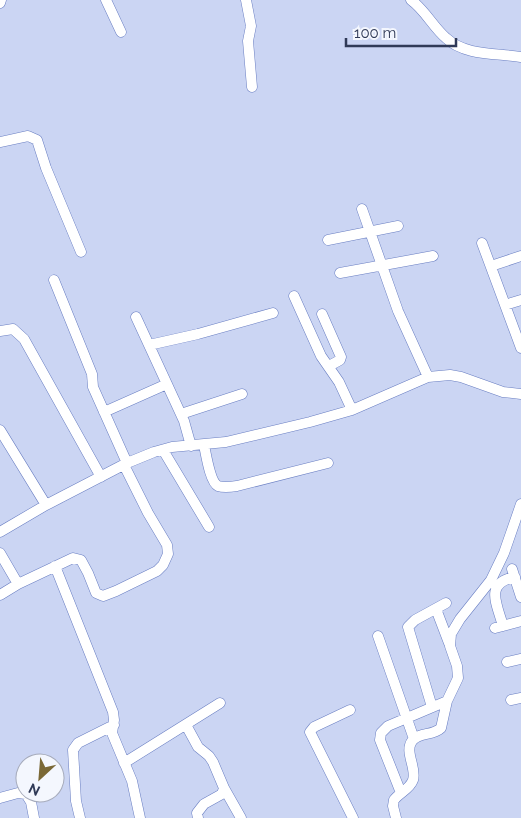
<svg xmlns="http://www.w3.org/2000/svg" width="521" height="818" viewBox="0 0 521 818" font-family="Raleway,sans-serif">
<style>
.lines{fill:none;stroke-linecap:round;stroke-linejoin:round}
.minor-casing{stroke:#697ec2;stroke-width:11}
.minor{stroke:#fff;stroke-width:10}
</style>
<rect width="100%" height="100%" fill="#cbd5f3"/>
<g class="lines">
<g class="minor-casing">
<path id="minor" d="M106,0L121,32
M246,0L251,26L248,41L252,87
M411,0C425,10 433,27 446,38C465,56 497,53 521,57
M0,3L1,0
M0,142L28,136L37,140L46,168L81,252
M362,209L398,311L428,377
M328,240L398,226
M482,243L521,348
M491,266L521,256
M340,273L433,256
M54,280L92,374L93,387L127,463
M294,296L321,356L339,382L352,410
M505,305L521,300
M322,314L341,357L340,360L329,366
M136,317L184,421L191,446
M0,331L13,329L24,339L101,477
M149,345L198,334L273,313
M104,412L167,384
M181,414L242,394
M0,430L46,505
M204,445C206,454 210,482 218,486C224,488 231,487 237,486L328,463
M163,450L209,527
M0,532L46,505L127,463L154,452L172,447L226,442L310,422L352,410L428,377L450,375L461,377L503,392L521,394
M0,553L18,584
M55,566L113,712L114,720L112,733L132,781L140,818
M512,569L521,597
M0,595L18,584L73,558L81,560L88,573L96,593L103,596L116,591L157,571L163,565L168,554L167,545L148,513L124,465
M436,609L449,643
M503,626C497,604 484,583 515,577
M495,628L521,621
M378,636L414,739
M507,662L521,659
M511,700L521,698
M432,707L408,627L415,620L446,603
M350,710L314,727L310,732L353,818
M186,725L198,747L209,756L213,762L224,788L222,794L204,804L197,813L198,818
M124,763L220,703
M224,788L241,818
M401,793L380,740L381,733L388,726L447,701
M0,798L18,793L26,794L31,802L34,818
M80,818L76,801L73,750L78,743L114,725
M396,818L393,806L394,800C399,793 410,789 413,780C417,768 404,752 412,741C419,732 433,736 441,728L447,701L458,678L457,666L450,646L451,634L460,619L491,580L504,553L521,504"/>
</g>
<use href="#minor" class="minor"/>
</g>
<g transform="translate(40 778) rotate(206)"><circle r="24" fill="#f4f7fe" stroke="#a6abbb"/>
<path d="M0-4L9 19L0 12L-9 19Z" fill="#7a6836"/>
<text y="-8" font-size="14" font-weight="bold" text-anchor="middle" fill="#303a57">N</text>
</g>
<path d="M346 38v8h110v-8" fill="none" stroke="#303a57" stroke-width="2.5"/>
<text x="354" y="38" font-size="15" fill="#303a57" stroke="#f4f7fe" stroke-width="4" paint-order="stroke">100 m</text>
</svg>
